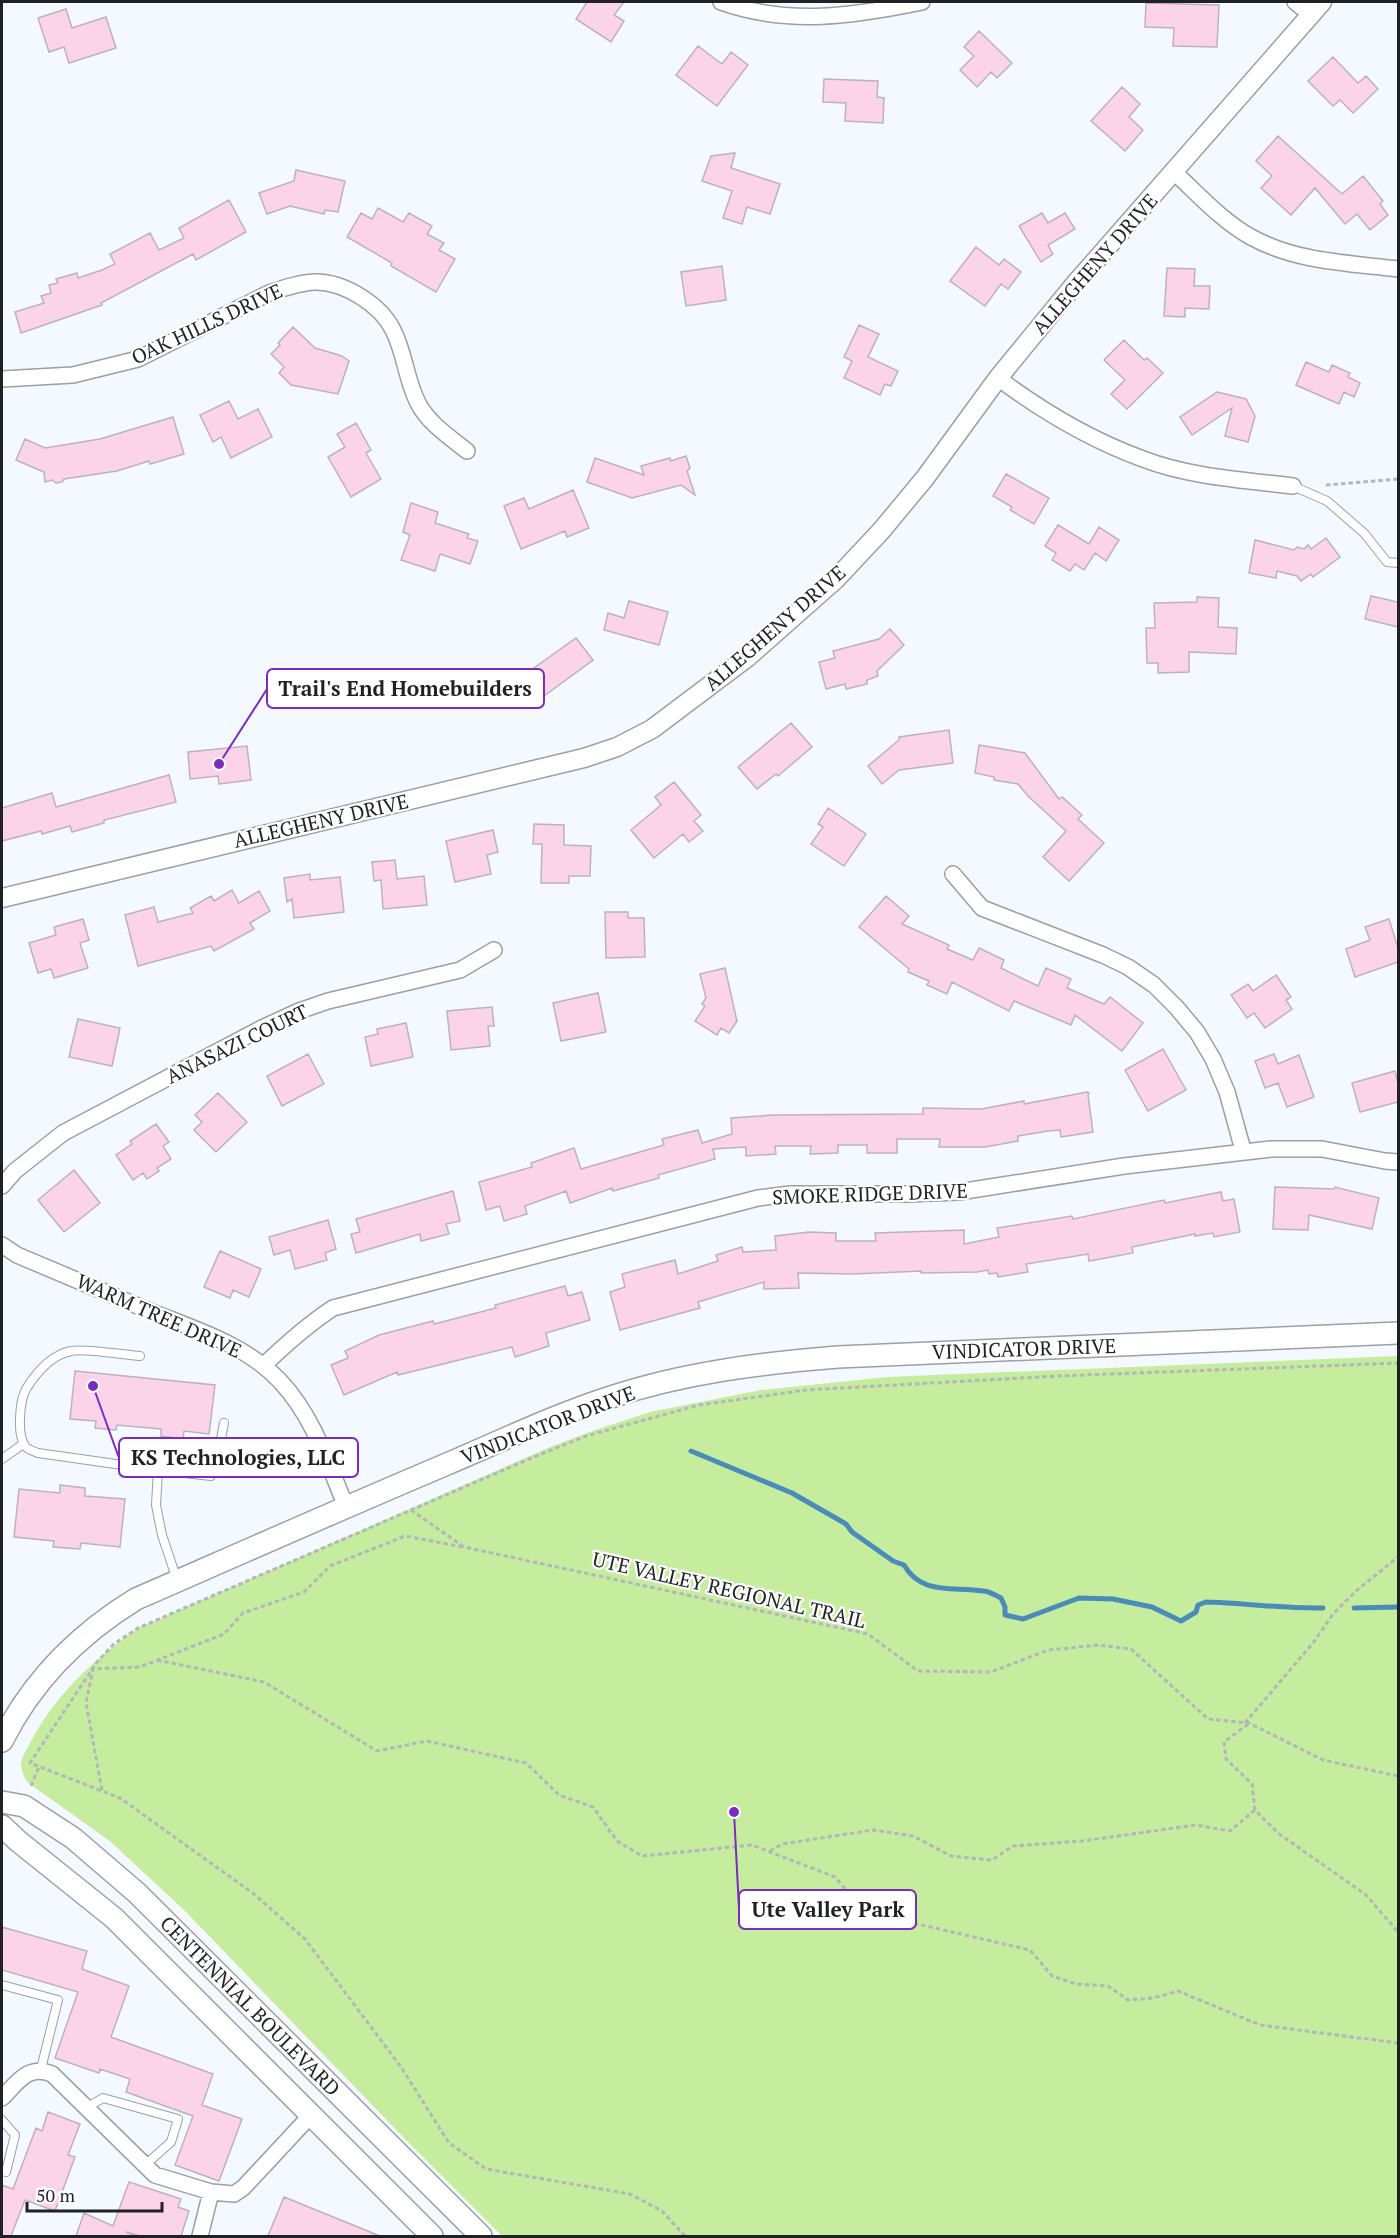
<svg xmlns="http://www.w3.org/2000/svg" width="1400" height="2238" viewBox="0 0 1400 2238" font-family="'PT Serif',serif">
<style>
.green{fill:#c6ed9e}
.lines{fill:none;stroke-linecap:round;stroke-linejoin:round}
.stream{stroke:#498cba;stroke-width:5}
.building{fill:#fbd4ea;stroke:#bcb3b8;stroke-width:1.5}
.service-casing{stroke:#99a0a6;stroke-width:10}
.minor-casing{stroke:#99a0a6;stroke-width:18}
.tertiary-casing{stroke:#99a0a6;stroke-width:21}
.secondary-casing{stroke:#99a0a6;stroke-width:24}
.path{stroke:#b2b7bc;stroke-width:3;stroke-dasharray:4.5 3;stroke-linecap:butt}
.service{stroke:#fff;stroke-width:8}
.minor{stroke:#fff;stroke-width:15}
.tertiary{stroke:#fff;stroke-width:18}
.secondary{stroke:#fff;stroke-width:21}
.labels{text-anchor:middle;stroke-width:4.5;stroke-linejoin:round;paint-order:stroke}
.street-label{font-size:20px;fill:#1f2124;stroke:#fff}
.leader{fill:none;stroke:#7b2cbf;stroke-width:2}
.callout-dot{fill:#7b2cbf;stroke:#fff;stroke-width:2}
.callout{fill:#fff;stroke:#7b2cbf;stroke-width:2}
.callout-label{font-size:21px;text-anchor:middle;font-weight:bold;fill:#1f2124}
</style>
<rect width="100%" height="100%" fill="#f3f9ff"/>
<path class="green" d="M1398,1356V2236H502L403,2137L185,1911L111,1842L27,1782C24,1776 21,1771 21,1764C21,1757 27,1750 30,1743C55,1695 93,1660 137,1629L550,1447L598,1429L650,1412L761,1390L887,1377Z"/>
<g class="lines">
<path class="stream" d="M691,1451L792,1493L846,1524L852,1532L893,1561L904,1565C922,1596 954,1586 983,1591C989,1591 995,1595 1001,1598L1005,1607V1615L1023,1619L1079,1598L1113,1599L1152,1607L1181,1621L1196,1612L1198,1605L1206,1602C1245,1603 1284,1609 1323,1608
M1354,1608L1398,1607"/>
</g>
<path class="building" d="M587,2H624L614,15L624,21L611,42L576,19Z
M1146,3L1219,5L1217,47L1173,46L1174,28L1145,27Z
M66,9L72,28L106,17L116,48L69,63L64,47L49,52L38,18Z
M979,31L1012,63L997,78L991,72L977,87L960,70L974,56L964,47Z
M698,46L722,64L731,52L748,65L717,106L676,75Z
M1333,57L1358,83L1366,76L1378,89L1353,113L1340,100L1333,106L1308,81Z
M824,79L878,81L877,97L884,98L883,123L845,121L846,103L823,102Z
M1122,87L1140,104L1129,117L1143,130L1125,151L1091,121Z
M1278,136L1342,194L1363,176L1383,201L1380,204L1388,215L1370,230L1357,214L1345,224L1315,188L1291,215L1261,188L1272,176L1256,161Z
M735,153L731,168L780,184L770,214L747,207L742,224L723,218L732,191L702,181L711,156Z
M296,170L345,181L338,212L325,210L324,214L290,206L267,214L259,193L294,181Z
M229,200L246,232L196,260L193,254L101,303L102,305L21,333L15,312L44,303L41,296L51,293L49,285L58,283L56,279L77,273L78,278L102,270L115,264L110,254L150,233L159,250L184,238L179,228Z
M378,208L403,222L409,213L432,226L427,234L444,243L439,250L455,259L436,292L391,266L392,263L347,237L361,213L372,219Z
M1042,213L1048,223L1065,213L1075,229L1048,245L1053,254L1041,262L1019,226Z
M976,247L999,265L1004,259L1021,272L1008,289L1001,284L985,306L950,281Z
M722,266L726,300L686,306L681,272Z
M1167,268L1195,269L1194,286H1210L1209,309L1185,308V317L1164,316Z
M859,325L879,334L868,357L898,371L891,386L885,384L880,395L844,378L852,361L844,357Z
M293,327L315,348L342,356L349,361L338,394L291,385L279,373L284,367L271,354L280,345L278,343Z
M1124,340L1144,360L1147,358L1163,373L1127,409L1111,394L1125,380L1104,360Z
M1306,362L1329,372L1332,365L1350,373L1348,377L1360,383L1354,397L1344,392L1339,404L1296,385Z
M1217,392L1246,399L1255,416L1248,442L1225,436L1232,408L1192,435L1180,417Z
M229,401L238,419L258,409L272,437L231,458L221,437L213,442L200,415Z
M173,417L184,454L150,464L149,461L117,471L64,479L62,482L56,483L52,480L45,482L44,472L16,460L25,439L45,448L100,439Z
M356,423L371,450L366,453L381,479L351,497L328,457L345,447L337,434Z
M686,456L690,468L687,471L695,495L681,485L632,498L587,482L595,458L644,475L641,466L670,458L671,461Z
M1006,474L1049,498L1034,524L1010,510L1012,507L993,496Z
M573,490L589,528L567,537L565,531L521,549L504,506L524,498L529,509Z
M411,503L438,512L435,523L469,534L467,538L478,541L470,564L440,554L435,571L401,560L410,535L403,532Z
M1058,525L1089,544L1099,527L1119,540L1106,561L1095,553L1084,570L1075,564L1070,571L1052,560L1056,553L1045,546Z
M1326,538L1340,557L1313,577L1311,574L1301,581L1297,576L1277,571L1276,578L1249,573L1255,540L1294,550L1297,547L1304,549L1308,545L1311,549Z
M1371,596L1398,602V627L1365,619Z
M1197,597L1219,598L1218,627L1237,628L1236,654L1189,652V672L1158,673V663H1147L1146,628H1155L1154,603L1197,602Z
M629,601L668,612L659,645L604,630L608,613L624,618Z
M890,629L904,645L877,671L878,676L867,680V684L846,689L845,684L826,689L819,662L835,658L833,651L879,639Z
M576,638L593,660L544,696L527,673Z
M791,723L812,747L778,776L776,774L757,789L738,767Z
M949,730L953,763L899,770L882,784L868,766L899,740V737Z
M979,745L1025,753L1059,799L1062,797L1082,815L1078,819L1104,843L1069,881L1043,857L1066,831L1028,796L1018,784L994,780V777L975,773Z
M247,746L251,780L219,784L218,776L190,779L188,752Z
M169,775L176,802L104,820V823L72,832L70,826L42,834L41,831L2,841V808L52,793L56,807Z
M674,782L701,815L694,821L703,831L689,842L683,834L654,858L631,830L661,805L655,797Z
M828,808L866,834L844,866L811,844L823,827L818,824Z
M534,824L564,825V845L591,846L590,876H569V883H541L542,844H533Z
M493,830L498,852L487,855L491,874L455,882L446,841Z
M395,860L397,879L424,876L427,905L383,909L381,880L374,881L372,862Z
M310,874V880L340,877L344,912L294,918L292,899L287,902L284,878Z
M232,890L239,903L259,891L270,911L250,923L254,929L214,951L211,946L138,966L125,915L154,907L158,922L193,913L190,908L211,896L214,901Z
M886,896L909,916L902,924L949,945L947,949L973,960L979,948L1004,960L1001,968L1038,986L1046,968L1071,979L1067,988L1104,1004L1110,997L1143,1023L1122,1051L1075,1015L1071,1025L1014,1001L1009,1011L952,982L947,994L927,985L929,981L908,972L909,969L859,927Z
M605,912H628V918H644L645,957L606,958Z
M83,919L89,940L80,943L88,968L54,978L51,969L38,973L29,943L56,935L54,927Z
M1389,919L1398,948V962L1355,977L1346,949L1370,940L1365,927Z
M725,968L737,1021L729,1033L721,1028L717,1035L695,1021L705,1006L702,1004L706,998L700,974Z
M1276,975L1291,997L1286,1000L1292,1009L1265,1028L1254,1013L1247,1018L1231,995L1248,984L1253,991Z
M598,993L606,1032L561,1041L553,1003Z
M492,1007L494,1026H488L490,1046L451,1050L447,1011Z
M78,1019L120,1028L112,1066L69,1057Z
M406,1023L413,1057L371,1066L365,1037L378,1034L377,1029Z
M1163,1049L1186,1090L1148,1111L1125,1070Z
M308,1054L324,1084L282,1106L267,1076Z
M1274,1054L1278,1064L1299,1055L1314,1097L1287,1107L1278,1083L1265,1088L1255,1061Z
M1395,1071L1398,1083V1102L1360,1112L1352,1083Z
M1087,1092L1089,1093L1088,1095L1093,1132L1061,1137L1060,1130L1048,1131L1018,1136V1141L985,1147H939L940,1139H897V1153H867V1145H838V1153L810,1154L811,1146H775L776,1154L746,1156V1147L713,1149L715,1159L658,1175L659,1178L613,1191L612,1188L570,1203L566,1191L525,1206L527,1214L504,1221L500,1206L486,1210L479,1182L532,1167L531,1163L574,1148L581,1169L664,1145L662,1139L698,1130L702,1143L732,1134L731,1118L774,1115L923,1114V1108L981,1109L1024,1101V1104Z
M218,1093L247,1122L216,1152L194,1130L202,1122L195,1115Z
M156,1124L169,1142L163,1146L171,1159L157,1168L159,1171L147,1179L143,1173L133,1180L116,1155L132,1144L130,1141Z
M74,1170L100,1203L64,1232L38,1200Z
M1275,1187L1334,1189L1335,1187L1379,1198L1372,1229L1309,1215L1308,1230L1273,1229Z
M453,1191L460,1221L446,1224L449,1234L421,1241L420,1234L356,1253L351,1234L360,1232L356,1219Z
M1221,1192L1223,1201L1234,1199L1240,1232L1214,1237L1213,1233L1195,1236V1234L1132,1247L1133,1253L1089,1261L1088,1254L1026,1264L1028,1272L998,1277L997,1273L989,1274L988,1270L977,1272L921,1273V1271L853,1274L798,1273L799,1288L764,1289V1282L698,1302L700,1308L620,1330L610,1292L625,1287L622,1274L675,1260L678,1274L718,1261L716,1255L742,1247L743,1252L776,1250L775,1236L809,1232L836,1233V1241H876L875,1233L964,1230V1244L999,1237L997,1228L1072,1216L1073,1219L1164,1200L1165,1203Z
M328,1220L336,1249L325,1253L327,1260L295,1269L290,1250L274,1255L269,1237Z
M220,1251L261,1269L249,1297L233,1290L230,1298L204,1287Z
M565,1286L568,1296L582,1292L590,1320L546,1333L549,1346L515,1357L512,1347L398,1375L397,1372L344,1395L331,1365L348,1358L345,1351L379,1335L433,1321L434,1324L496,1308L495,1305Z
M75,1371L215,1385L209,1434L184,1431L183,1439L161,1436V1429L117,1425L116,1430L95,1428L96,1421L70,1419Z
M60,1485L85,1488V1496L125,1499L120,1547L81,1543L80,1549L53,1547L54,1541L14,1537L19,1489L60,1493Z
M2,1927L87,1951L82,1969L129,1986L111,2037L213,2074L202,2105L242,2119L219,2181L175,2165L193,2116L126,2092L130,2079L100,2069L99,2073L55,2058L78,1992L2,1970Z
M48,2112L80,2124L68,2155L75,2157L55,2211L25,2200L11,2236H2V2185L13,2189L36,2128L42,2131Z
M129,2182L181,2199L178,2207L189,2211L181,2236H140L126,2232L137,2236H76L84,2213L113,2226Z
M284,2197L380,2236H268Z"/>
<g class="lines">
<g class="service-casing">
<path id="service" d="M1293,486L1327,501L1364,533L1387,562L1398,563
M140,1356C124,1355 83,1348 71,1351C51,1355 36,1373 26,1389C20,1400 16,1436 26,1447C29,1450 33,1451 38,1453L158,1470L156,1505L162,1535L177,1580
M2,1459L23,1444
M158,1470L211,1476L215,1470L224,1423
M2,1985L58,2000L41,2069
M86,2108L103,2098L178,2119L171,2142L145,2165
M2,2120L15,2135L6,2172L2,2171"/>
</g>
<g class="minor-casing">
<path id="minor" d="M721,2C789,26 854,16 922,2
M1295,2L1310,14
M1174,172C1198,194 1222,221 1251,237C1296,262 1349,263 1398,269
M998,378C1042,411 1091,440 1143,459C1190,477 1243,480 1293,486
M2,379L73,375L138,359L269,293C284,288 298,283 314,282C343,281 380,304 393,330C405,353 406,380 418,403C428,423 451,438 467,451
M953,874L982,908L1103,955L1128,967L1154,985L1177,1008L1197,1032L1213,1059L1227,1092L1243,1150
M2,1186L15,1171L63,1133L262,1028L299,1011L328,1001L460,970L494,950
M2,1245L17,1255C62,1274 107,1293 152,1312C197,1330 246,1345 280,1381C313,1416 328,1463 346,1507
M264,1365C286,1344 307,1325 333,1308L758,1198L790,1194H908L959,1192L1124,1166L1271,1149H1322L1385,1161L1398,1162
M2,2098C18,2082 28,2064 52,2074L155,2175L211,2192L234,2194L243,2188L311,2115
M200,2236L211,2192"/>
</g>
<g class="tertiary-casing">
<path id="tertiary" d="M2,898L584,758L617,747L652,729L749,656L835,580L881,531L925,478L998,378L1075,284L1322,2"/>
</g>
<g class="secondary-casing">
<path id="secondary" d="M2,1741C32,1681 79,1634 136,1599C239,1554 343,1508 447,1464C501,1441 555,1415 611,1397C683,1373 762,1363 838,1357L1398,1333
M2,1802L24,1806L73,1838L137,1893L481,2236
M2,1826L18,1841L114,1918L432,2236"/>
</g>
<path class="path" d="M1326,485L1398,479
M411,1510L464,1547L868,1634L918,1671L991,1672L1048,1650L1098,1645L1131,1649L1208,1719L1249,1723L1323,1760L1398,1776
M157,1660L264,1682L377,1751L427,1741L526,1763L559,1795L593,1807L617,1841L642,1856L752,1845L835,1877L852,1897L900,1920L1030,1950L1052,1976L1076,1984L1108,1986L1128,2000L1153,1998L1178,1991L1260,2025L1398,2043
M1245,1723L1313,1643L1333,1614L1356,1591L1398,1557
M1248,1724L1224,1742L1226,1759L1252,1784L1255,1810L1278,1833L1366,1895L1398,1932
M31,1786L39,1767
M102,1790L86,1703L93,1669L140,1667L224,1634L243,1613L304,1592L330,1566L405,1536L463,1547
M770,1851L782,1844L873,1830L913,1836L951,1856L992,1860L1013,1846L1083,1841L1195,1825L1230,1831L1255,1810
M685,2236L662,2211L630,2194L486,2169L449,2143L401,2067L305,1939L254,1894L120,1798L30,1763L97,1662L114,1644L138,1628L529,1459L586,1436L699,1405L806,1390L1057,1376L1398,1363"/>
<use href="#service" class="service"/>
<use href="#minor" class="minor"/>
<use href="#tertiary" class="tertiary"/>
<use href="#secondary" class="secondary"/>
</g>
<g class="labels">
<g class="street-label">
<text transform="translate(1095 264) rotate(-49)" y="7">ALLEGHENY DRIVE</text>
<text transform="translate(207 324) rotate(-25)" y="7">OAK HILLS DRIVE</text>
<text transform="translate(775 628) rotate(-41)" y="7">ALLEGHENY DRIVE</text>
<text transform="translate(321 821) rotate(-13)" y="7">ALLEGHENY DRIVE</text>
<text transform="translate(237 1044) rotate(-26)" y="7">ANASAZI COURT</text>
<text transform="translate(870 1194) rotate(-2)" y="7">SMOKE RIDGE DRIVE</text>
<text transform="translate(159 1316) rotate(24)" y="7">WARM TREE DRIVE</text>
<text transform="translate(1024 1349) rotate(-2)" y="7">VINDICATOR DRIVE</text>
<text transform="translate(548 1425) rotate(-21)" y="7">VINDICATOR DRIVE</text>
<text transform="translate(729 1590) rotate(13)" y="7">UTE VALLEY REGIONAL TRAIL</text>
<text transform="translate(250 2006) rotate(45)" y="7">CENTENNIAL BOULEVARD</text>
</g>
</g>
<path class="leader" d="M219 764L267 689M93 1386L119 1458M734 1812L739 1909"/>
<g class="callout-dot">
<circle cx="219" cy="764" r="6"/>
<circle cx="93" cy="1386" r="6"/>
<circle cx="734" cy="1812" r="6"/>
</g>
<g class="callout">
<rect x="267" y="669" width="277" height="39" rx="6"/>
<rect x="119" y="1438" width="239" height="39" rx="6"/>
<rect x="739" y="1890" width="177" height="39" rx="6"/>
</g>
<g class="callout-label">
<text x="405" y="696">Trail's End Homebuilders</text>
<text x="238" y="1465">KS Technologies, LLC</text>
<text x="828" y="1917">Ute Valley Park</text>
</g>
<rect width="1400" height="2238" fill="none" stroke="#1f2124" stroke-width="6"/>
<path d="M27 2202v9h135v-9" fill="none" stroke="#1f2124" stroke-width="3"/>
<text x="36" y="2202" font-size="18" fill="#1f2124" stroke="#ffffff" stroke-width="4.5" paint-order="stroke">50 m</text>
</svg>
